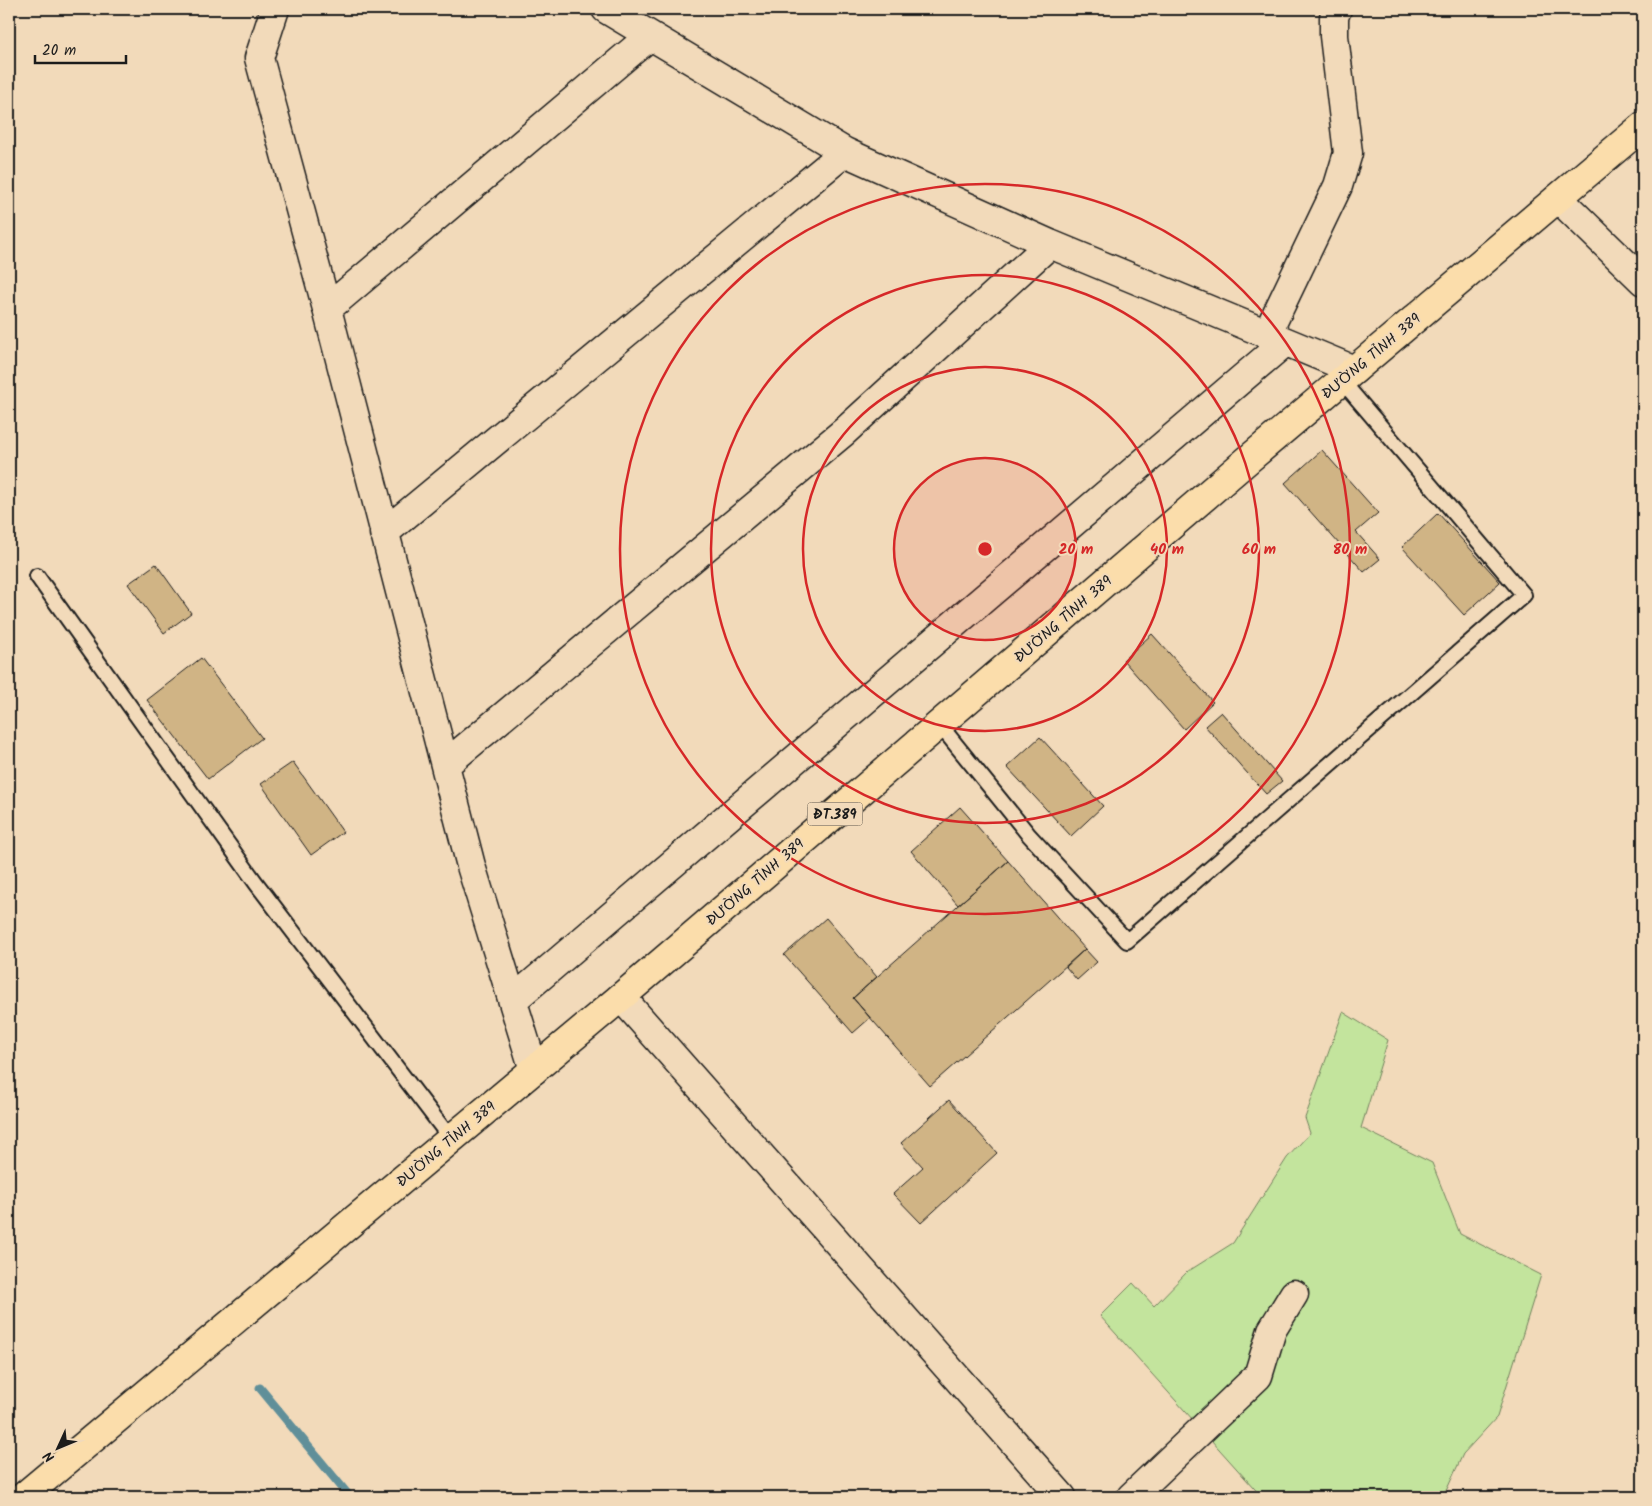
<svg xmlns="http://www.w3.org/2000/svg" width="1652" height="1506" viewBox="0 0 1652 1506" font-family="Kalam,sans-serif">
<style>
.green{fill:#c3e49d;stroke:#70805c}
.lines{fill:none;stroke-linecap:round;stroke-linejoin:round}
.stream{stroke:#608f99;stroke-width:9}
.building{fill:#d0b485;stroke:#1c1c1c}
.lane-casing{stroke:#1c1c1c;stroke-width:18}
.street-casing{stroke:#1c1c1c;stroke-width:31}
.primary-casing{stroke:#1c1c1c;stroke-width:31}
.lane{stroke:#f2daba;stroke-width:14}
.street{stroke:#f2daba;stroke-width:28}
.primary{stroke:#fbddab;stroke-width:28}
.ring{fill:none;stroke:#d62828;stroke-width:2.5}
.labels{text-anchor:middle;stroke-width:4;stroke-linejoin:round;paint-order:stroke}
.shield{fill:#f2daba;stroke:#5c554b;stroke-width:1}
.shield-label{font-size:14px;font-weight:bold;fill:#1c1c1c}
.street-label{font-size:15px;fill:#1c1c1c;stroke:#f2daba}
.centre{fill:#d62828;stroke:#f2daba;stroke-width:2.5}
.ring-label{font-size:15px;text-anchor:middle;font-weight:bold;fill:#d62828;stroke:#f2daba;stroke-width:4;stroke-linejoin:round;paint-order:stroke}
</style>
<rect width="100%" height="100%" fill="#f2daba"/>
<filter id="ink" filterUnits="userSpaceOnUse"><feTurbulence type="fractalNoise" baseFrequency=".02" numOctaves="2"/><feDisplacementMap in="SourceGraphic" scale="10" xChannelSelector="R" yChannelSelector="G"/><feConvolveMatrix kernelMatrix="1 2 1 2 8 2 1 2 1" color-interpolation-filters="sRGB"/></filter>
<g filter="url(#ink)">
<path class="green" d="M1343,1012L1388,1040L1361,1128L1432,1163L1460,1234L1541,1275L1497,1417L1463,1454L1447,1489L1436,1497H1262L1100,1316L1133,1283L1154,1306L1187,1272L1233,1243L1287,1158L1310,1133L1305,1118Z"/>
<g class="lines">
<path class="stream" d="M260,1388L350,1497"/>
</g>
<path class="building" d="M1322,450L1378,513L1356,532L1380,559L1364,572L1285,483Z
M1438,513L1500,582L1464,615L1402,547Z
M156,564L191,613L164,633L128,584Z
M1152,634L1213,702L1184,729L1123,660Z
M201,658L262,738L208,779L147,700Z
M1221,712L1282,781L1266,794L1205,726Z
M1040,737L1103,806L1071,836L1007,767Z
M293,762L343,832L311,855L261,784Z
M960,807L1008,861L958,905L911,851Z
M1008,861L1085,949L930,1086L853,998Z
M826,918L877,977L853,998L870,1018L853,1033L784,955Z
M1085,949L1097,962L1077,980L1066,967Z
M949,1100L997,1153L921,1223L893,1194L923,1167L901,1143Z"/>
<g class="lines">
<g class="lane-casing">
<path id="lane" d="M37,576L256,883L451,1139
M939,724L1028,834L1127,941L1524,595L1342,381"/>
</g>
<g class="street-casing">
<path id="street" d="M275,9L259,58L327,309L471,866L534,1070
M606,9L845,152L1050,244L1354,370
M1558,198L1643,281
M327,309L650,36
M1267,334L1338,186L1348,153L1334,36V17L1337,9
M384,533L845,152
M445,765L845,431L1050,244
M621,997L1062,1497
M513,1000L1285,342
M1131,1497L1258,1376L1272,1330L1294,1294"/>
</g>
<g class="primary-casing">
<path id="primary" d="M23,1497L621,997L1250,458L1643,126"/>
</g>
<use href="#lane" class="lane"/>
<use href="#street" class="street"/>
<use href="#primary" class="primary"/>
</g>
</g>
<circle cx="985" cy="549" r="91" fill="#d62828" fill-opacity=".12"/>
<g class="ring">
<circle cx="985" cy="549" r="91"/>
<circle cx="985" cy="549" r="182"/>
<circle cx="985" cy="549" r="274"/>
<circle cx="985" cy="549" r="365"/>
</g>
<g class="labels">
<rect class="shield" x="807.5" y="802.5" width="55" height="23" rx="4"/>
<g class="shield-label">
<text x="835" y="819">ĐT.389</text>
</g>
<g class="street-label">
<text transform="translate(1371 356) rotate(-40)" y="5">ĐƯỜNG TỈNH 389</text>
<text transform="translate(1063 619) rotate(-41)" y="5">ĐƯỜNG TỈNH 389</text>
<text transform="translate(755 882) rotate(-41)" y="5">ĐƯỜNG TỈNH 389</text>
<text transform="translate(446 1144) rotate(-40)" y="5">ĐƯỜNG TỈNH 389</text>
</g>
</g>
<circle cx="985" cy="549" r="8" class="centre"/>
<g class="ring-label">
<text x="1076" y="554">20 m</text>
<text x="1167" y="554">40 m</text>
<text x="1259" y="554">60 m</text>
<text x="1350" y="554">80 m</text>
</g>
<rect width="1652" height="1506" fill="none" stroke="#f2daba" stroke-width="30"/>
<rect x="15" y="15" width="1622" height="1476" fill="none" stroke="#1c1c1c" stroke-width="2" filter="url(#ink)"/>
<g transform="translate(58 1448) rotate(226)" stroke="#f2daba" stroke-width="4" paint-order="stroke">
<path d="M0-4L9 19L0 12L-9 19Z" fill="#1c1c1c"/>
<text y="-8" font-size="14" font-weight="bold" text-anchor="middle" fill="#1c1c1c">N</text>
</g>
<path d="M35 55v8h91v-8" fill="none" stroke="#1c1c1c" stroke-width="2.5"/>
<text x="42" y="55" font-size="15" fill="#1c1c1c" stroke="#f2daba" stroke-width="4" paint-order="stroke">20 m</text>
</svg>
